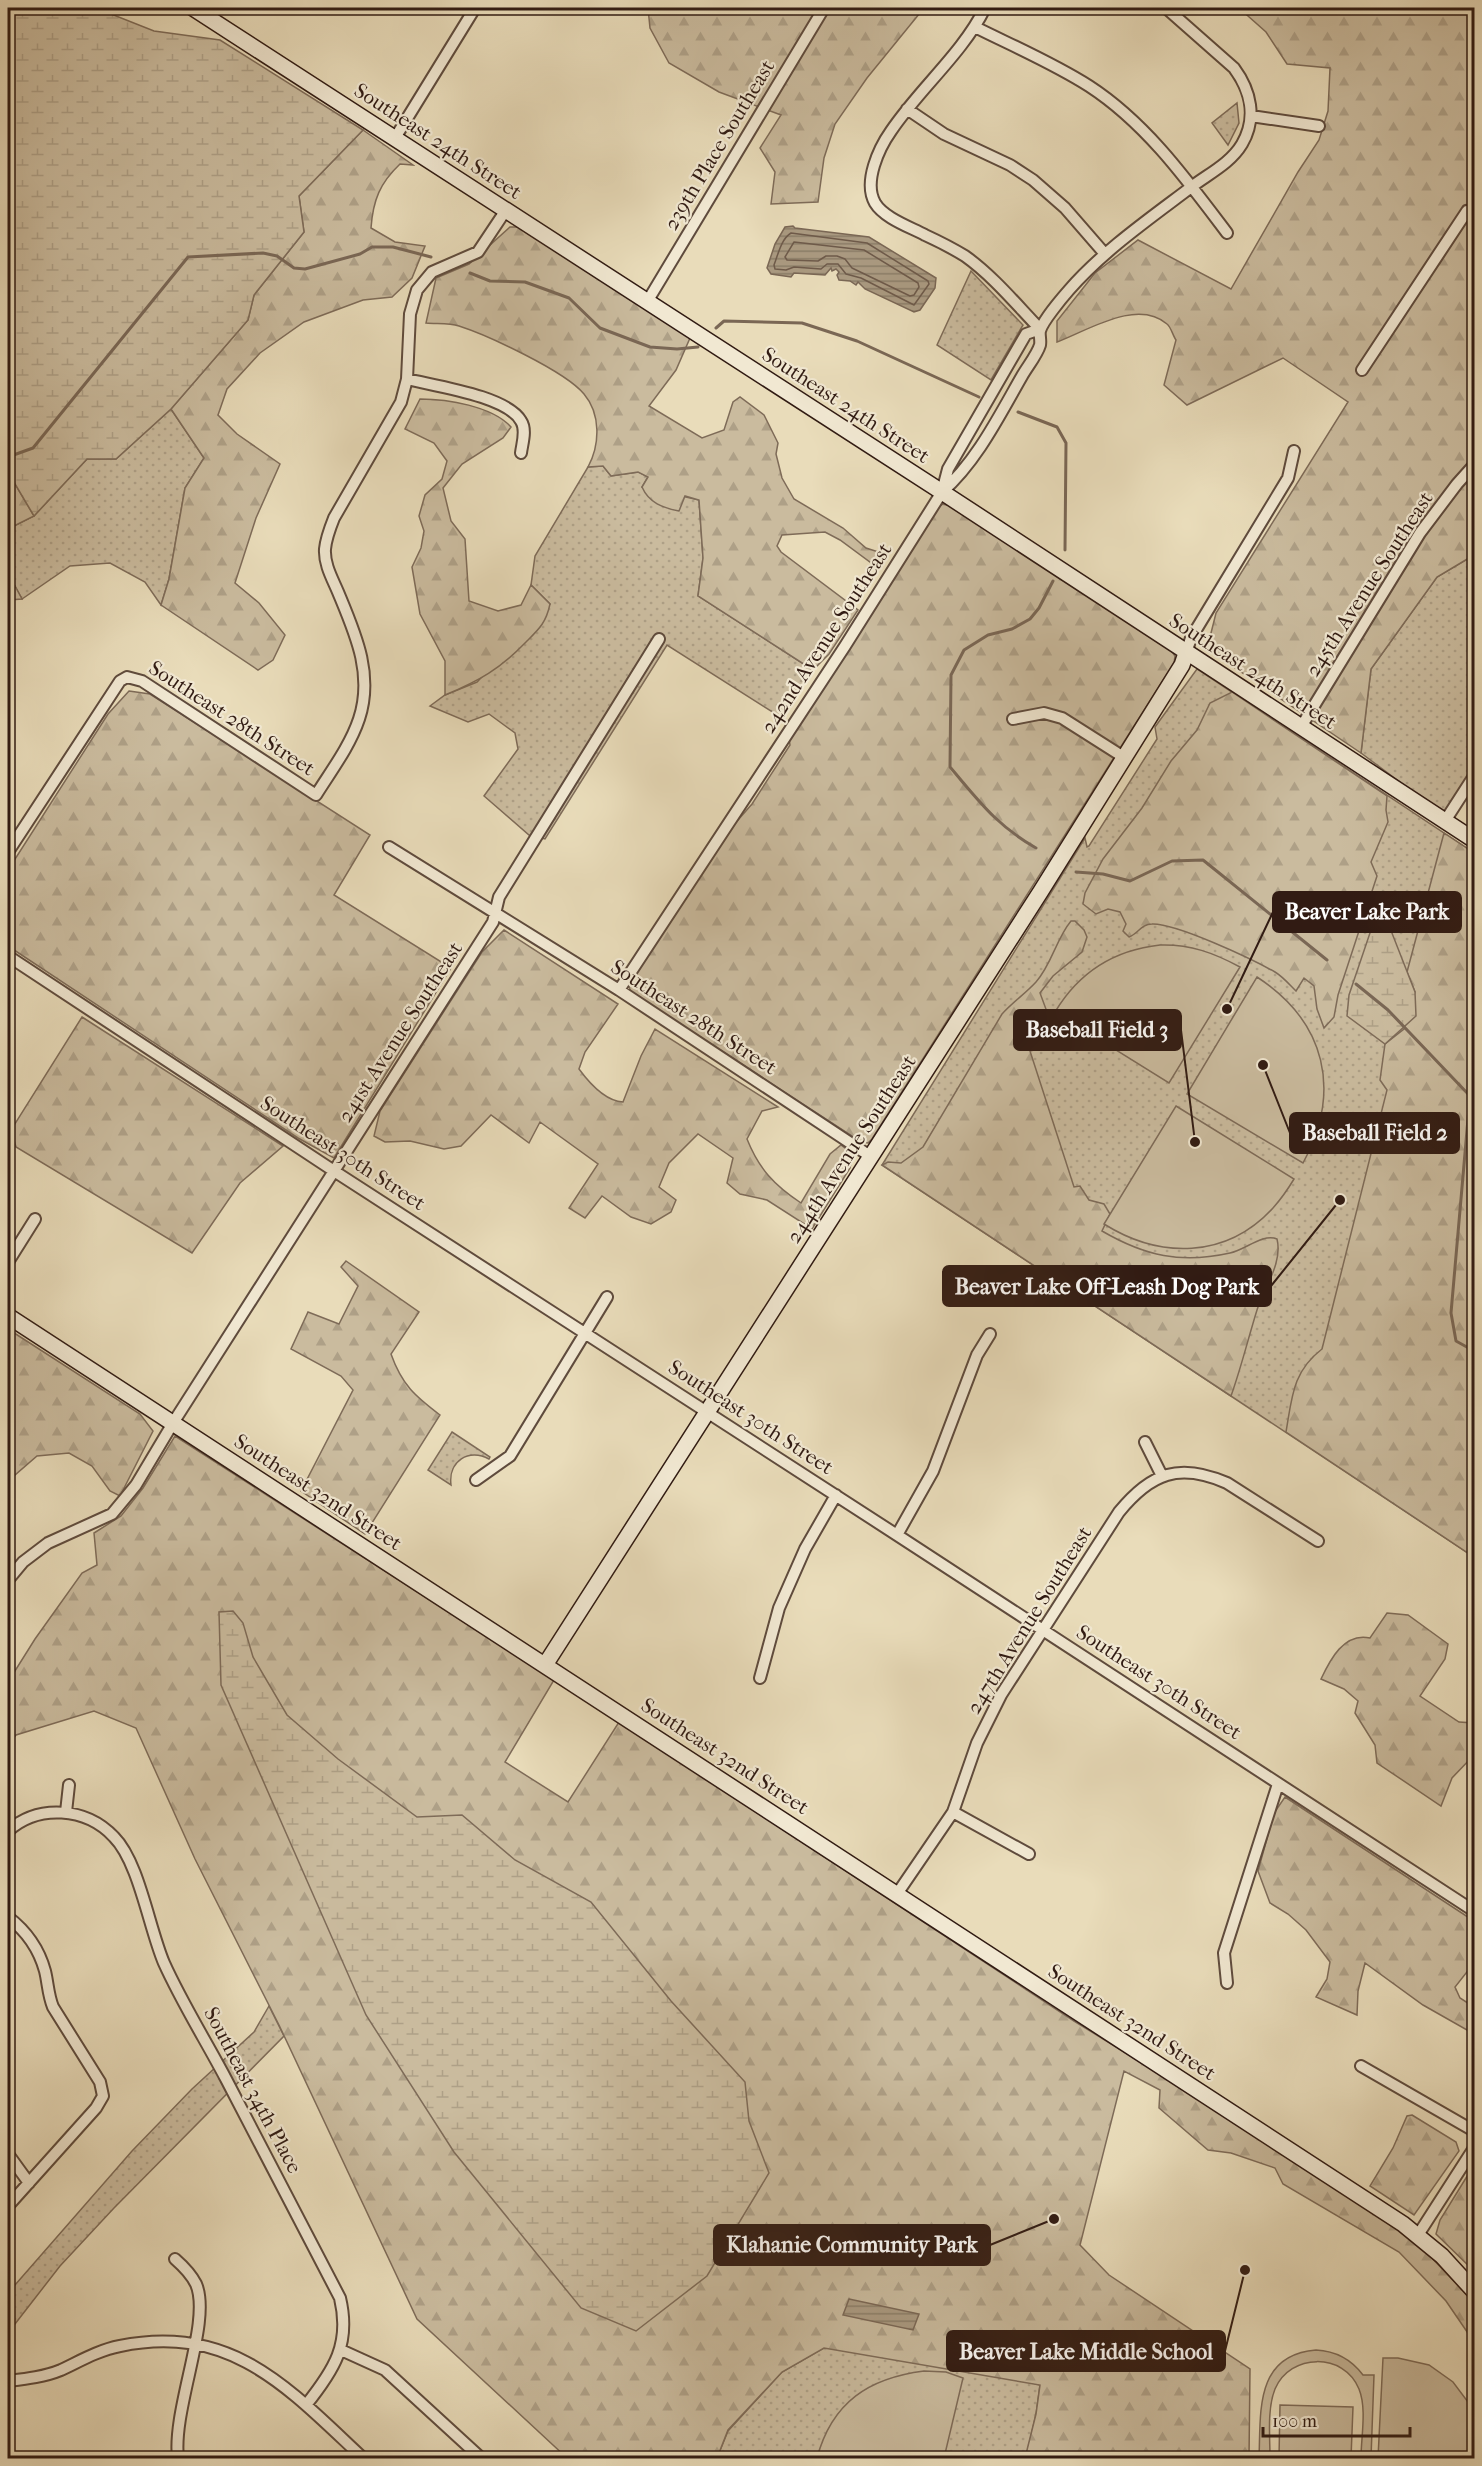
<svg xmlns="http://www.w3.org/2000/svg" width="1482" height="2466" viewBox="0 0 1482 2466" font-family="'IM FELL French Canon',serif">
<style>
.green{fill:url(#green-dots);stroke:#7e6b58;stroke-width:1.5}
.forest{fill:url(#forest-firs);stroke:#7e6b58;stroke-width:1.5}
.wetland{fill:url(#wetland-marsh);stroke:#7e6b58;stroke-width:1.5}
.pitch{fill:#cabb9e;stroke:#7e6b58;stroke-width:1.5}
.water{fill:url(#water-rules);stroke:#7a6755;stroke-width:1.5}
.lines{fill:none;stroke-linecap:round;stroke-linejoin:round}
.shore{stroke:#6e5a4a;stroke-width:1.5}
.stream{stroke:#7a6755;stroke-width:3}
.street-casing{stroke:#5f4b3d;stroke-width:14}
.secondary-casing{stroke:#311b13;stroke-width:18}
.street{stroke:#f1e8d2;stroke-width:10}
.secondary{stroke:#f1e8d2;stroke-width:15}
.labels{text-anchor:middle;stroke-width:4.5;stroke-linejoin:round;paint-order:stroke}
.street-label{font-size:21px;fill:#311b13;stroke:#f1e8d2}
.leader{fill:none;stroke:#311b13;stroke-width:2}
.callout-dot{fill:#311b13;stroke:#f1e8d2;stroke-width:2}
.callout{fill:#311b13;stroke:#311b13;stroke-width:2}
.callout-label{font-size:22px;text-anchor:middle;font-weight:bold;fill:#fff}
</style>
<defs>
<pattern id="green-dots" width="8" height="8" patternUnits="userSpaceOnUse" patternTransform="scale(1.5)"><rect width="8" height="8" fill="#cabb9e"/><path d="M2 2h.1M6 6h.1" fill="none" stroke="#aea087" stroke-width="1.8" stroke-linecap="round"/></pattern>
<pattern id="forest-firs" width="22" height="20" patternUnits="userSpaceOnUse" patternTransform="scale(1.5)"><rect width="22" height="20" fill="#cabb9e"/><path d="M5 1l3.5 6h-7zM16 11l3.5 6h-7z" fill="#aea087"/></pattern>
<pattern id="wetland-marsh" width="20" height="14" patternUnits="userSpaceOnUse" patternTransform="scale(1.5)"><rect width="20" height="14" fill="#cabb9e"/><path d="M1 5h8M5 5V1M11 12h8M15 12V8" fill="none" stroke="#aea087"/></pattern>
<pattern id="water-rules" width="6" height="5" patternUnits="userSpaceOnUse" patternTransform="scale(1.5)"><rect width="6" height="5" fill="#aa9a81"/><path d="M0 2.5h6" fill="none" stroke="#8b7d68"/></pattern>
</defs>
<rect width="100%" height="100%" fill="#e9dcba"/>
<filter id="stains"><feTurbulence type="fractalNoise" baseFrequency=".00333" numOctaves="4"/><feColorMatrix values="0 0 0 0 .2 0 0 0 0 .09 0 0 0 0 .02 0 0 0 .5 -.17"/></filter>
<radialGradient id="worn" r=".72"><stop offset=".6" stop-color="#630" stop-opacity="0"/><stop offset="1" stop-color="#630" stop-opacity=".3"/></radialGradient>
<path class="green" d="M1237,103L1239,123L1228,145L1212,123Z
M971,271L1023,325L991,380L937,345Z
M171,409L204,458L185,488L169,579L161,605L145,582L110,563L70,566L22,599L8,573V529L34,516L87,459H116Z
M603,466L611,476L639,472L648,477L642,487L699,500L703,558L698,596L813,670L782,718L667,645L545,839L529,835L484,796L518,749L515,733L489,714L468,722L430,706L445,695L477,682L550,604L531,585L535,556L588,467Z
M1474,555V767L1450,808L1443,811L1436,809L1361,753L1371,669L1437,577Z
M1197,669L1474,853V1557L882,1165L1085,838L1087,847L1089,846L1157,739L1155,727Z
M452,1432L490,1457L489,1459C469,1448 448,1461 451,1485L428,1470Z
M269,2006L284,2036L114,2208L60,2266L8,2333V2293L132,2151L192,2089L254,2032Z
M815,2323L1040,2385L1036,2414L1026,2458H717L728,2431L782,2372L824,2348Z"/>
<path class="forest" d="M648,8H924L867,78L835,124L824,158L818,202L771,204L775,172L760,148L781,115L719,92L669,63L650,28Z
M1239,8H1474V555L1437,577L1371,669L1361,753L1207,649L1216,613L1348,402L1283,358L1187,405L1164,385L1176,340C1173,336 1171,327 1167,324C1137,298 1087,331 1057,342V321L1095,273L1138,240L1231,289L1298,172L1319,140L1328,111L1330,68L1287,64L1266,32Z
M363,130L413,165L400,164C380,183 373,200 371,228L395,242L425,246L412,278L392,297L363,300L304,322L260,353L227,389L218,415L237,434L280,464L256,518L235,583L259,603L285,635L273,660L258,670L161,605L169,579L185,488L204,458L171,409L248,320L254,295L304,232L299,196Z
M510,227H520L690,338L676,370L649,406L702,438L724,430L733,402L740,397L764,415L778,443L776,454L782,478L794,499L843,528L866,548L885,554L874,565L840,540L825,532L782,535L777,546L781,552L858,610L829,654L813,670L698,596L703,558L699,500L685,496L679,511C663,508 649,503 642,487L648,477L638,472L611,476L603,466L588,467C600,445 601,414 584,394C565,371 487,335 459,326C449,323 437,324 426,323L436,278L469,264Z
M420,399C447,399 492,406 511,427L503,438L462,464L443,488L451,521L465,539L469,601L498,611L521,605L531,585L550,604C546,623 539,629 526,642C500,669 479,681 445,695V661L420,614L412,567L421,548L424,531L419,516L425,495L442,479L447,461L434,443L405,429Z
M11,477L34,516L8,529V478Z
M943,504L951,506L1171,650L1175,656L1174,663L872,1139L868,1143L861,1142L630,991L629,984L731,828L752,804L790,745L789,738L939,506Z
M8,573L22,599L8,600Z
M129,691L150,694L370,835L334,895L451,968L334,1158L298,1138L8,946V870L108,714Z
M1232,692L1387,796L1386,810L1388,822L1371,862L1377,876L1338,995L1334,1017L1324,1028L1317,1009L1314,986L1304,978L1296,991C1289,984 1282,976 1275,972C1252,959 1176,923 1152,924C1141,924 1138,934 1129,937L1123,931L1126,924L1120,912L1108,909L1096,914L1083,904L1085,893L1103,859L1142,808L1171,761L1197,730L1210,703Z
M1444,833L1474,853V1557L1286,1432C1292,1398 1292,1372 1322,1349L1387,1090L1380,1080L1385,1044L1404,1029L1415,992L1407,972Z
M1071,921H1075L1084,930L1087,937L1082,952L1053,976L1040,993L1050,1020L1040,1036L1038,1049L1030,1051L1074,1187L1080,1186L1089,1200L1104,1204L1110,1214L1102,1231C1145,1256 1181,1264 1230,1253C1245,1250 1263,1233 1277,1239C1283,1263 1264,1288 1257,1310C1248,1339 1241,1368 1231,1396L882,1165L888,1162L901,1163L923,1147L1002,1014C1013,1002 1026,993 1036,982C1052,964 1056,939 1071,921Z
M504,930L618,1004L585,1052L579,1069C590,1084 605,1101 623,1102L641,1056L655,1029L778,1107L762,1111L747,1139C759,1169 774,1185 801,1203L830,1154L841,1145L853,1154L850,1168L812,1229L767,1200L740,1194L727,1183L733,1158L698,1134L669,1163L659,1187L676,1200L671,1212L651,1224L631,1217L602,1196L585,1218L569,1208L598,1164L540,1122L529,1143L491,1115L461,1146L444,1149L410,1141L385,1142L374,1136L380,1111L482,952Z
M82,1017L283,1146L240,1183L192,1253L16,1147L11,1130Z
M346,1261L419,1312L391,1354C402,1385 415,1396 440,1415L365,1534L301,1491L353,1390L341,1376L291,1349L308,1312L339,1324L358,1286L341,1267Z
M8,1329L140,1414L153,1431L120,1496L110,1491L92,1466L69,1453L37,1456L8,1481Z
M175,1436L554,1680L505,1762L568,1802L619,1722L1074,2021L1213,2107L1384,2218L1427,2253L1474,2302V2342L1446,2301L1399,2252L1283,2184L1275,2168L1231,2153L1208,2150L1159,2108L1160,2090L1124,2071L1080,2245L1109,2275L1250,2369L1249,2458H1025L1036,2414L1040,2385L824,2348L782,2372L728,2430L717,2458H567L417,2319L279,2025L195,1859L136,1728L94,1711L16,1735L8,1745V1682L35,1639L82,1573L97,1565L94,1533L121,1516L143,1488Z
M1387,1613L1408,1615L1448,1644L1445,1659L1420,1696L1459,1722L1474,1723V1755L1452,1778L1441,1806L1377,1763L1375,1745L1355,1713L1358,1701L1344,1689L1321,1679C1330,1660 1344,1632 1370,1638Z
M1285,1797L1474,1921V1963L1455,1987L1460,1998L1474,2007V2034L1423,2005L1365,1963L1358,1991L1357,2015L1316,1997L1327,1979L1330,1962L1306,1930L1288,1914L1270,1903L1258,1871L1274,1813Z
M1412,2115L1456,2142L1459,2151L1414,2215L1370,2186L1393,2148L1407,2116Z
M1474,2165V2271L1436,2234L1440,2220Z"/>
<path class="wetland" d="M8,8H96L154,31L220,40L363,130L299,196L304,232L254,295L248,320L171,409L116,459H87L34,516L11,477H8Z
M1380,914L1390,928L1415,992L1416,1016L1385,1044L1347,1016L1349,995L1373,924Z
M233,1611L243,1623L253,1657L287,1715L338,1759L417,1817L462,1815L515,1860L591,1902L671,2001L745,2082L749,2121L769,2173L707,2276L636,2331L581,2308L454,2152L366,2015L221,1685L219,1612Z"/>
<path class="pitch" d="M1160,945C1190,944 1214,953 1240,967L1169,1083L1055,1012C1079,972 1114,950 1160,945Z
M1257,977C1326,1022 1342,1091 1303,1163L1187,1094Z
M1176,1106L1294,1179C1288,1189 1281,1199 1273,1208C1226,1259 1160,1259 1104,1224Z
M1316,2350C1336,2351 1351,2359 1363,2375H1374L1371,2458H1361C1361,2437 1367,2409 1359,2389C1344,2352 1290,2353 1275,2389C1267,2409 1270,2437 1270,2458H1259C1261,2413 1254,2355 1316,2350Z
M1383,2358H1398L1429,2365L1453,2382L1474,2410V2458H1378Z
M924,2371L946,2372L963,2378L944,2458H817C832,2402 869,2378 924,2371Z
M1280,2405L1353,2407L1351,2458H1279Z"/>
<path class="water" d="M793,226L795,228L869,237L936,278L935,288L920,310L914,312L865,289L858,282L856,285L850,281L839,280L837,275L839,272L836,269L832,271L831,268L825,275L794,273L791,277L771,274L767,268L775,244L785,227Z
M849,2299L919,2314L913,2330L843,2315Z"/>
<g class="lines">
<path class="shore" d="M791,233L867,243L928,281L929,284L914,305L861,278L846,274L838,264H827L821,269L794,267L786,270L775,269L774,265C778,255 781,239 791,233Z
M794,242L864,250L918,283L919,287L914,295L910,296L852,268L845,259L837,256H826L818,261L787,260L785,257Z"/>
<path class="stream" d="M470,273L490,281L525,282L569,298L600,328L650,347L677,349L698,347
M716,328L724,321L802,323L857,341L979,397
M1018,412L1057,427L1066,443L1065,550
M8,457L33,448L188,257L263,253L277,256L294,268L305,269L360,254L372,247H393L431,257
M1036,848C996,825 979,801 950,767L951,675L964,650L988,635L1012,629L1030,619L1039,608L1053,581
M1076,872L1103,874L1130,881L1172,861L1203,860L1327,960
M1356,984L1388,1010L1470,1096L1451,1313L1456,1341L1474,1351"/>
<g class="street-casing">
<path id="street" d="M985,8C962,54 920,88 891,131C879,148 863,182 875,203C884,218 910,227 925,235C938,241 952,248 965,256C993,276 1016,304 1040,329
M975,27C1013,46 1053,63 1089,86C1146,123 1187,180 1227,233
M907,109L944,134L1010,165L1033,180L1065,208L1105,254
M1251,116L1319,126
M395,138L475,8
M647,302L824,8
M1362,370L1467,211L1474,214
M407,379C435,386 507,396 521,421C527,430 522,444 521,453
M942,492C977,461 999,416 1022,376C1027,367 1037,355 1040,345C1041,340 1039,335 1040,331C1042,322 1062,298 1069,290C1103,251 1149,219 1190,188C1208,174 1230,164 1242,144C1257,118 1251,91 1234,68L1166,8
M1186,653L1191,638L1288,478L1294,451
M1013,719L1044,713L1062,718L1125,758
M1301,727L1420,533L1457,484L1474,465
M1445,821L1474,776
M389,847L619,990L870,1156
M8,852L120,681L127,677L142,681L316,795C331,771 350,746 359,719C374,674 355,633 338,592C332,578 324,564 325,549C326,538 330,528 334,518L401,402L407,379L410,314L417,290L432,272L478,252L506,210
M8,956L334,1171L897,1535L1474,1911
M619,990L845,646L942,492L948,469L1026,334L1040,329
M8,1262L35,1219
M1145,1442L1162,1476
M476,1480L510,1456L607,1297
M897,1535L933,1471L977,1355L990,1334
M8,1580L23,1562L48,1543L112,1514L136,1485L173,1423L493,922L499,897L659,639
M760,1678L779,1608L805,1549L836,1495
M66,1812L69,1785
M953,1812L1029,1854
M8,1831C38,1804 86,1807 114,1837C139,1862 149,1928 164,1963C182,2003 206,2041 226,2079C264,2152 302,2225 340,2298C351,2344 334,2370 306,2405
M897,1894L953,1812L977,1743L1001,1695L1119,1512C1151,1473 1179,1462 1227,1483L1318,1541
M8,1917C25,1930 39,1949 45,1971C48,1983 48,1995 53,2007L100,2082L103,2096L96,2108L8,2206
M1227,1983L1224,1953L1278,1784
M1361,2066L1474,2131
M8,2154L29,2183
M1418,2235L1474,2148
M175,2259C183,2266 191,2274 196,2284C212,2321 172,2409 178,2458
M341,2350L385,2370L481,2458
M8,2381C25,2379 44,2377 61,2370C80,2361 99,2350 120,2346C232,2323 289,2389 363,2458"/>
</g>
<g class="secondary-casing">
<path id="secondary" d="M193,8L942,492L1474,840
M8,1316L1403,2224L1442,2256L1474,2291
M545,1665L1041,891L1182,665L1186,653"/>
</g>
<use href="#street" class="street"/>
<use href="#secondary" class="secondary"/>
</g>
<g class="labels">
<g class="street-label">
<text transform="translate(438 141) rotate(33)" y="7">Southeast 24th Street</text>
<text transform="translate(719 145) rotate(-59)" y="7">239th Place Southeast</text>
<text transform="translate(846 405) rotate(33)" y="7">Southeast 24th Street</text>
<text transform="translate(1369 584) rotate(-57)" y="7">245th Avenue Southeast</text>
<text transform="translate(826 638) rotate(-57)" y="7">242nd Avenue Southeast</text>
<text transform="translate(1253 671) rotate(33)" y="7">Southeast 24th Street</text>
<text transform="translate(232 718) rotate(33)" y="7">Southeast 28th Street</text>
<text transform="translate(694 1017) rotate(33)" y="7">Southeast 28th Street</text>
<text transform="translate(400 1032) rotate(-57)" y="7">241st Avenue Southeast</text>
<text transform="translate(851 1149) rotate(-57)" y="7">244th Avenue Southeast</text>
<text transform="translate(343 1153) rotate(33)" y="7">Southeast 30th Street</text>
<text transform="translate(751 1417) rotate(33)" y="7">Southeast 30th Street</text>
<text transform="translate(318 1492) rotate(33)" y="7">Southeast 32nd Street</text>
<text transform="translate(1029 1620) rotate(-58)" y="7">247th Avenue Southeast</text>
<text transform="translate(1159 1682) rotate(33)" y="7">Southeast 30th Street</text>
<text transform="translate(725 1756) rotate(33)" y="7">Southeast 32nd Street</text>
<text transform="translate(1132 2022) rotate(33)" y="7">Southeast 32nd Street</text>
<text transform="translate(253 2090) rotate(62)" y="7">Southeast 34th Place</text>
</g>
</g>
<path class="leader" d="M1227 1009L1273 912M1195 1142L1181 1030M1263 1065L1290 1133M1340 1200L1271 1286M1054 2219L990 2245M1245 2270L1225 2351"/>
<g class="callout-dot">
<circle cx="1227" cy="1009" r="6"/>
<circle cx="1195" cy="1142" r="6"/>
<circle cx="1263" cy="1065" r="6"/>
<circle cx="1340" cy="1200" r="6"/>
<circle cx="1054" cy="2219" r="6"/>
<circle cx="1245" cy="2270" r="6"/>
</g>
<g class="callout">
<rect x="1273" y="892" width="188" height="40" rx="6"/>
<rect x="1014" y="1010" width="167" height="40" rx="6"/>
<rect x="1290" y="1113" width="169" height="40" rx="6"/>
<rect x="943" y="1266" width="328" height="40" rx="6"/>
<rect x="714" y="2225" width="276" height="40" rx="6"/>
<rect x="947" y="2331" width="278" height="40" rx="6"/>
</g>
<g class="callout-label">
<text x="1367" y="919">Beaver Lake Park</text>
<text x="1097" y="1037">Baseball Field 3</text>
<text x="1375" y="1140">Baseball Field 2</text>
<text x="1107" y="1294">Beaver Lake Off-Leash Dog Park</text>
<text x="852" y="2252">Klahanie Community Park</text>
<text x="1086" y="2359">Beaver Lake Middle School</text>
</g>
<rect width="1482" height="2466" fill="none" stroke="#e9dcba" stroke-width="30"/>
<rect x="9" y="9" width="1464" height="2448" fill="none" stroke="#311b13" stroke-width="3"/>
<rect x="15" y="15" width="1452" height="2436" fill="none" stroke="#311b13" stroke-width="1.5"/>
<path d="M1263 2427v9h147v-9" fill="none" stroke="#311b13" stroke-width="3"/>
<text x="1272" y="2427" font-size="18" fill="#311b13" stroke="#f1e8d2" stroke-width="4.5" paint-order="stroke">100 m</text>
<rect width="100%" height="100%" filter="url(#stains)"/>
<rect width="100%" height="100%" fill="url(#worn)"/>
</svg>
